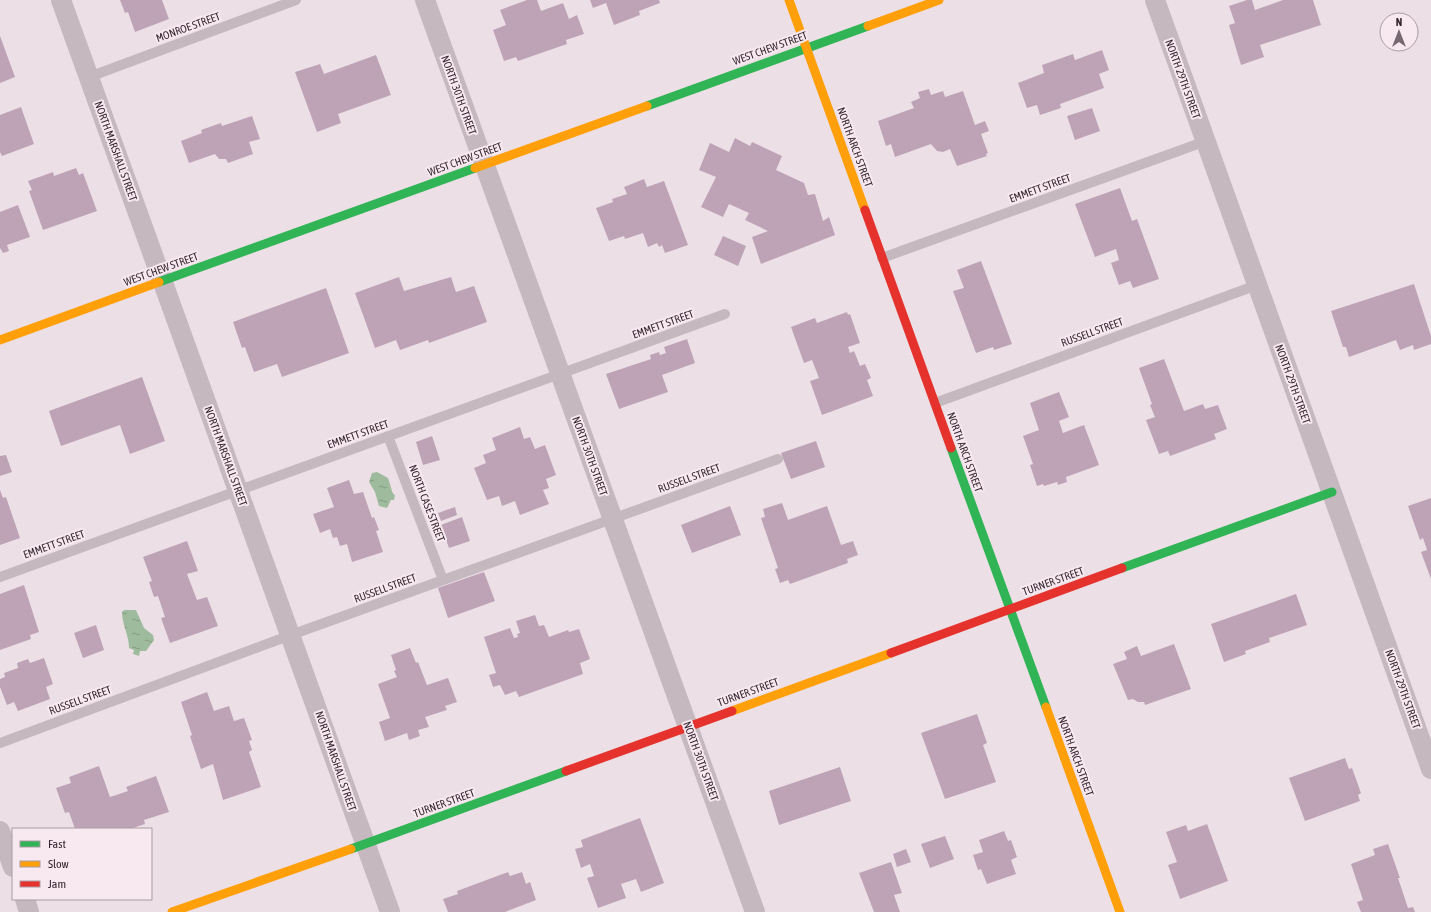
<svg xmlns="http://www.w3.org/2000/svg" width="1431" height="912" viewBox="0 0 1431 912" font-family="'Asap Condensed',sans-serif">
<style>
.water{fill:url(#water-ripples)}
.building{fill:#bea3b7}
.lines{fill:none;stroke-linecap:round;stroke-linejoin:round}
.lane{stroke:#c5b9bf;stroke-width:10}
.street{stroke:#c5b9bf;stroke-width:20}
.fast{stroke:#30b455;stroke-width:9}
.slow{stroke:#ff9f0a;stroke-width:9}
.jam{stroke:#e5322d;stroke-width:9}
.labels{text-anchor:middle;stroke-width:4;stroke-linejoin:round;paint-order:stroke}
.street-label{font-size:11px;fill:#352831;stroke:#f8e8ef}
</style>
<defs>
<pattern id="water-ripples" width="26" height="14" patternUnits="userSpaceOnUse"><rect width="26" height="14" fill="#9ebc9d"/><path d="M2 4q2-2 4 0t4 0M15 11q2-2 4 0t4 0" fill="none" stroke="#829981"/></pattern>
</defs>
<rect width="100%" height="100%" fill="#ece0e6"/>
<path class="water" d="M377,472L388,478L393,494L395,495L394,500H391L387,508L379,506L375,492L369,482L372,473Z
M124,610H136L144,628L153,635L154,640L146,651H140L139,656L133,654L134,650L129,648C129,635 122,625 122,612Z"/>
<path class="building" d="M120,0H162L169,19L135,32L128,12L125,13Z
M527,0H537L541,11L563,3L569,19L577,15L584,34L566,40L567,44L518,61L516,57L504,61L493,30L506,25L500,10Z
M590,0H659L660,3L639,11L640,15L614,25L606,3L593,8Z
M1247,0H1252L1255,10L1283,0H1313L1321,25L1260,45L1264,57L1241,65L1229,25L1235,23L1229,6Z
M0,36L15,77L0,83Z
M1102,50L1109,70L1099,74L1104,88L1060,104L1061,108L1040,115L1037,105L1027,108L1018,83L1044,73L1042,65L1073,54L1075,60Z
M376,55L391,95L338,114L341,123L317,132L295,72L320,64L324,74Z
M929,89L931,95L943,91L945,97L963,91L975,125L985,121L989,131L981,134L988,153L986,154L987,156L957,166L950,149L943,152L937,151L931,144L895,157L891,144L886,146L878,121L914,108L911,102L920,98L918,92Z
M21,107L34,144L2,156L0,152V115Z
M1092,108L1100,131L1075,140L1067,116Z
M252,116L260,139L249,142L253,154L228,163L226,159H219L215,154L189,163L181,141L202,133L201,130L221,123L222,126Z
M735,138L750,146L752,142L782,156L776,170L804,183L808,195L815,194L823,221L829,217L835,235L761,264L752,237L768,231L745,220L749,213L729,204L723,217L701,207L716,177L699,170L710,143L729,152Z
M76,168L79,175L83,173L97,211L43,230L29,191L32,190L28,181L53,172L54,176Z
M644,179L647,187L664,181L688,245L665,253L662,245L659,247L657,243L648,247L643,233L625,239L624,236L609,241L596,208L613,202L612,199L627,194L624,187Z
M1120,188L1132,221L1137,219L1159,279L1133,288L1130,281L1119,285L1111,263L1119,260L1116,249L1095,257L1075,204Z
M18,205L30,237L7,245L9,251L3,253L0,248V212Z
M723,236L746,246L738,266L714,255Z
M981,261L1012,344L994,350L993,347L976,353L953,291L964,288L957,270Z
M399,277L404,291L451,277L456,292L474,286L487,322L429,343L428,340L400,350L396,340L375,348L355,293Z
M1414,284L1431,336V344L1414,350L1413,345L1400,350L1396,340L1349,357L1346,347H1343L1331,311Z
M326,288L349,353L282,377L277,364L254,372L245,347L242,348L233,322Z
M847,312L848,315L850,314L860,343L848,347L850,353L854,351L860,366L865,364L871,378L867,380L873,396L822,415L810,381L819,378L812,360L804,363L791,327L815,318L817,323Z
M687,339L695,363L662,375L668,392L619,409L606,374L651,359L650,355L659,352L660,355L666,353L664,347Z
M1164,359L1184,411L1203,404L1205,409L1218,405L1227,429L1214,434L1216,439L1170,456L1168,451L1159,454L1146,420L1155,417L1150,405L1152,404L1139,368Z
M142,377L165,441L130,454L120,425L61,446L49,411Z
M1059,392L1069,417L1059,421L1063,433L1084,425L1099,465L1066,477L1067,482L1058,485L1057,482L1044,486L1043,484L1037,486L1030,465L1033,464L1023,436L1039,430L1030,403Z
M520,427L524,439L530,437L535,449L545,445L556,475L546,479L549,488L543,490L549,504L520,515L515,501L502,506L499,496L487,500L474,468L486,463L483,455L496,450L492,438Z
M432,436L440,460L423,465L416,442Z
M816,441L825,467L791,479L781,453Z
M6,455L12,472L0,476V456Z
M349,480L354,494L363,492L372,518L374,517L379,530L376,531L383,552L352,562L347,544L340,546L337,537L333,538L330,529L320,533L313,514L334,507L327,488Z
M0,490L3,498L6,497L20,538L0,545Z
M1431,498V579L1421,552L1427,550L1423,538L1420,540L1408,506Z
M782,503L788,520L827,506L841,545L853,541L858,555L847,559L848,563L790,584L788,580L780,583L775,569L778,568L761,518L765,517L763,509Z
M730,506L741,535L692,553L681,525Z
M455,507L457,515L441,521L438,513Z
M462,517L470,541L449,548L441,525Z
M187,541L198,571L187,574L197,600L207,597L218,626L170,643L161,618L165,617L158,596L154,597L149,582L152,581L143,557Z
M484,572L495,601L448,618L438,588Z
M24,585L39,632L30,635L31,639L0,650V594Z
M1296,594L1307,625L1269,638L1270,642L1245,651L1246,654L1224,662L1211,624Z
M535,615L539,626L544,625L549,637L568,630L569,632L579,629L590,659L580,663L583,674L519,697L516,691L505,695L500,685L493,687L489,675L496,673L484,637L510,628L514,638L518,637L517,634L520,633L516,621Z
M96,625L104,650L83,658L74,633Z
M1174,644L1191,689L1145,705L1144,702H1138L1133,699L1128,700L1113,664L1127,659L1124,652L1137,646L1141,656Z
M410,648L416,663L418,662L427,685L448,678L457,702L445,706L447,710L425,717L429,727L418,730L420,736L409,740L407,733L385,741L379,722L390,718L378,684L397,677L394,671L396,670L391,655Z
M44,658L53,684L46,687L50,699L18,711L14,702L7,705L0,687V679L5,677L4,673L18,668L17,663L28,659L30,663Z
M207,692L214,711L229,706L234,721L244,718L252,740L249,741L252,750L249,752L261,787L223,800L213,764L201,769L190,736L192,735L181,702Z
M977,714L987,743L983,745L996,782L945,799L921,733Z
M1345,758L1349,769L1352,768L1361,793L1358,795L1360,801L1305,821L1289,778Z
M99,766L110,797L128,791L126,787L156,776L169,812L144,820L145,824L130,829H75L69,812L65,813L56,788L71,783L69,777Z
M840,767L851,801L779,825L769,791Z
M640,818L664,883L641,892L636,879L621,884L626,898L598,908L587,878L594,876L590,864L581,868L575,849L583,847L581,840Z
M1207,824L1228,881L1180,899L1168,865L1177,862L1166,832L1186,825L1188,831Z
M1004,831L1008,841L1011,840L1017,857L1011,860L1016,874L987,884L981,869L978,870L973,855L983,852L979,840Z
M945,836L954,859L930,868L921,844Z
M1388,844L1400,878H1398L1408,908L1413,907L1415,912H1361L1357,902L1363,900L1351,864L1375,855L1373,849Z
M906,849L911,862L897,867L893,854Z
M891,862L902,893L894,895L900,912H874L859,873Z
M508,872L510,876L522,872L526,884L530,882L536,900L505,912H448L443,899L458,894L457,891Z"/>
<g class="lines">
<path class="lane" d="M89,77L296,0
M882,258L1206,141
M935,403L1257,285
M388,436L443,580
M0,577L725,314
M0,743L291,635L778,459"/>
<path class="street" d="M61,0L390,912
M425,0L755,912
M1155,0L1431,769
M0,831L13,867
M25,899L29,912"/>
<path class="fast" d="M647,106L868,26
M159,282L475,168
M951,448L1046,707
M1122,568L1332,492
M351,849L566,771"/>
<path class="slow" d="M789,0L865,210
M868,26L939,0
M475,168L647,106
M0,340L159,282
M1046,707L1120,912
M732,711L891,653
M172,912L351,849"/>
<path class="jam" d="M865,210L951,448
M891,653L1122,568
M566,771L732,711"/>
</g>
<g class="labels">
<g class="street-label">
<text transform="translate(188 27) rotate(-20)" y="4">MONROE STREET</text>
<text transform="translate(770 48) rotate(-20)" y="4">WEST CHEW STREET</text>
<text transform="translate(1183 79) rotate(70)" y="4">NORTH 29TH STREET</text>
<text transform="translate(459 95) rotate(70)" y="4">NORTH 30TH STREET</text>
<text transform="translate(855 147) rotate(70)" y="4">NORTH ARCH STREET</text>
<text transform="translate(116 151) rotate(70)" y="4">NORTH MARSHALL STREET</text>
<text transform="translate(465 159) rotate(-20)" y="4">WEST CHEW STREET</text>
<text transform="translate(1040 188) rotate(-20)" y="4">EMMETT STREET</text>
<text transform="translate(161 269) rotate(-20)" y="4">WEST CHEW STREET</text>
<text transform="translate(663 324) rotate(-20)" y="4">EMMETT STREET</text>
<text transform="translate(1092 332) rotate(-20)" y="4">RUSSELL STREET</text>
<text transform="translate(1293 384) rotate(70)" y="4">NORTH 29TH STREET</text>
<text transform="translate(358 434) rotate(-20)" y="4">EMMETT STREET</text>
<text transform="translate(965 452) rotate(70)" y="4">NORTH ARCH STREET</text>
<text transform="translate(226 456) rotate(70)" y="4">NORTH MARSHALL STREET</text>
<text transform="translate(590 456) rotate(70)" y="4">NORTH 30TH STREET</text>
<text transform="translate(689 478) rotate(-20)" y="4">RUSSELL STREET</text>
<text transform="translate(427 503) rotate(69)" y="4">NORTH CASE STREET</text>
<text transform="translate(54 544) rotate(-20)" y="4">EMMETT STREET</text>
<text transform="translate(1053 581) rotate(-20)" y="4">TURNER STREET</text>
<text transform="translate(385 588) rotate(-20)" y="4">RUSSELL STREET</text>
<text transform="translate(1403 689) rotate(70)" y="4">NORTH 29TH STREET</text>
<text transform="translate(748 692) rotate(-20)" y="4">TURNER STREET</text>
<text transform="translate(80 700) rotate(-20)" y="4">RUSSELL STREET</text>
<text transform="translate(1076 756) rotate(70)" y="4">NORTH ARCH STREET</text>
<text transform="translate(336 761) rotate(71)" y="4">NORTH MARSHALL STREET</text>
<text transform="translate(701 761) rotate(70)" y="4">NORTH 30TH STREET</text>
<text transform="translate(444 803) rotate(-20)" y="4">TURNER STREET</text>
</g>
</g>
<rect x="12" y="828" width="140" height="72" fill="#f8e8ef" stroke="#aa9ba3"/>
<rect x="20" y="841" width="20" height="6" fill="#30b455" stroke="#aa9ba3"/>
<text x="48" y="848" font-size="12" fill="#352831">Fast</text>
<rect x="20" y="861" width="20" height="6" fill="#ff9f0a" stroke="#aa9ba3"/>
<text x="48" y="868" font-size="12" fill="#352831">Slow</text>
<rect x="20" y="881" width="20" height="6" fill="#e5322d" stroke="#aa9ba3"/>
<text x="48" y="888" font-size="12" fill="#352831">Jam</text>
<g transform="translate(1399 32)"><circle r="19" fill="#f8e8ef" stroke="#aa9ba3"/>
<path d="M0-3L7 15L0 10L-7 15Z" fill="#756870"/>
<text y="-6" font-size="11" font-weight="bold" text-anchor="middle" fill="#352831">N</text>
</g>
</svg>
